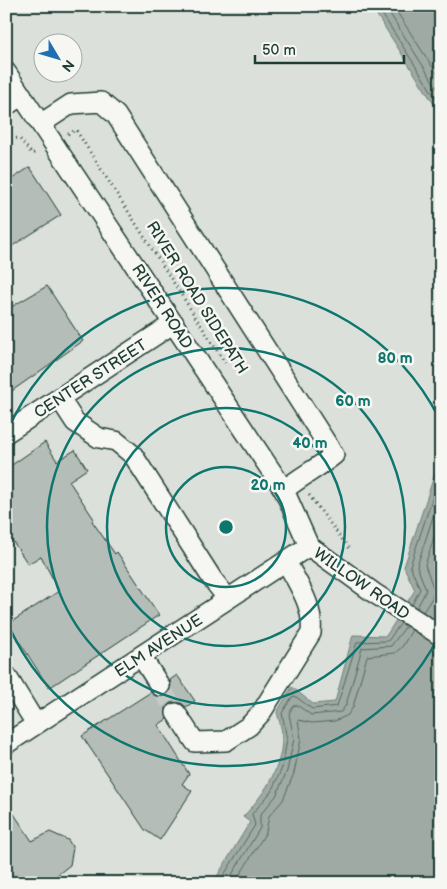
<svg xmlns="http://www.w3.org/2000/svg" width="447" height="889" viewBox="0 0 447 889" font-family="'Balsamiq Sans',sans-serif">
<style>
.built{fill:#dce0db;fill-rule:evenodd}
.water{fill:#9faaa4;stroke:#6c7e77}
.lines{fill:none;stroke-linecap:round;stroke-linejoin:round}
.shore{stroke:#526961;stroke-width:1}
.building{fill:#b4bdb8;stroke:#1f3d34}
.minor-tunnel{stroke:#c4cbc6;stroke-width:19;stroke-dasharray:19 9;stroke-linecap:butt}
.minor-casing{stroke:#1f3d34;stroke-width:22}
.path{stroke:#1f3d34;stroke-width:3;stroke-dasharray:1 4;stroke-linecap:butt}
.minor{stroke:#f6f6f2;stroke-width:19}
.ring{fill:none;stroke:#0f766e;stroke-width:2.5}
.labels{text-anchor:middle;stroke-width:5;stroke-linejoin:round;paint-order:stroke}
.street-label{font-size:16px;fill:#1f3d34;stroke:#f6f6f2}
.centre{fill:#0f766e;stroke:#f6f6f2;stroke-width:2.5}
.ring-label{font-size:15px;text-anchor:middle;font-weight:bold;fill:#0f766e;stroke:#f6f6f2;stroke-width:5;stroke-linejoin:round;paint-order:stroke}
</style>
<rect width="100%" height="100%" fill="#edefea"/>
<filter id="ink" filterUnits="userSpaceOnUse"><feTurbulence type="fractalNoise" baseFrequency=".02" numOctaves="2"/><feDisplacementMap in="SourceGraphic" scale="10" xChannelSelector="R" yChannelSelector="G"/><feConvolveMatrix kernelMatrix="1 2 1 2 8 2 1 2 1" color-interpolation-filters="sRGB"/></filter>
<g filter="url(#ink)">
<path class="built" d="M6,6H371L441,115V455L404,567L415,590L386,636H353L335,702L313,704L292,687L277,712L283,738L277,767L267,790L243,817L251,822L213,883H6V106L22,95L6,72ZM42,42H72V72H42Z"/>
<path class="water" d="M371,6H441V115Z
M441,455V883H213L250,822L243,817C263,795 281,771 282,739C283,731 279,721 277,712L292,687L313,704L335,702L353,635L386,636L415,590L404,567Z"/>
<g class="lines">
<path class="shore" d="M377,6L441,106
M385,6L441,94
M393,6L441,80
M412,605L420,589L410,566L441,472
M417,608L426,590L417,566L441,492
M423,612L432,598L434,590L425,565L441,516
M219,883L255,825L252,814L271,792L282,768L287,739L282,713L292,697L295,696L312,709L337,706L357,642L388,641L401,623
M227,883L260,828V815L276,796L287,771L294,739L289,714L293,706L297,705L311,715L341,712L346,705L362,648L391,646L406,626
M235,883L266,832L269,816L283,800L294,773L301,739L298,720L312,723L335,721L348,715L353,707L367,656L395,653L402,647L412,630"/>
</g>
<path class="building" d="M30,167L61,215L6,250V183Z
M47,286L83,341L6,395V310Z
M45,442L57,461L75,450L87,469L69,481L94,519L92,521L115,554L117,552L159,615L49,688L8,624L59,591L41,556L28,564L6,531V469Z
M177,675L195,701L186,707L181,703H170L166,708L167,719L158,725L189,774L182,784L192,791L160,840L145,830L82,736L151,692L160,697L166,695L171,686L170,680Z
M6,802L32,841L50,832L68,840L73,848L70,865L47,883H6Z"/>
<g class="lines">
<path class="minor-tunnel" d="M160,686L176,713"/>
<g class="minor-casing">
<path id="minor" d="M6,72L284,490L309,546L374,593L441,636
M6,106L22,95
M42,123L71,104L101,102L116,115L334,455C318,468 300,477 284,490
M60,399L75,422L99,438L116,441L133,455L213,580L228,599
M6,433L174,323
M141,656L160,686
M6,675L36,724
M176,713L195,742L226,741L249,726L261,713L311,633C314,605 298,585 286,561
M6,744L309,546"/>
</g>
<path class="path" d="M68,134L76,130L225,363
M6,139L19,138L32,154L36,152
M309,495L350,550"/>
<use href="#minor" class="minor"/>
</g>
</g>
<g class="ring">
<circle cx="226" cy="527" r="60"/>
<circle cx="226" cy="527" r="119"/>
<circle cx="226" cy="527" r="179"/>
<path d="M440 634A239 239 0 0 1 7 622M7 432A239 239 0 0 1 440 420"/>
</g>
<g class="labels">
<g class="street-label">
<text transform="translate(198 297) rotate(58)" y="6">RIVER ROAD SIDEPATH</text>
<text transform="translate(163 306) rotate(57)" y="6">RIVER ROAD</text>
<text transform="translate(90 378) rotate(-33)" y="6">CENTER STREET</text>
<text transform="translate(362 583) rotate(35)" y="6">WILLOW ROAD</text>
<text transform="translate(158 645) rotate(-33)" y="6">ELM AVENUE</text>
</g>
</g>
<circle cx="226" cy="527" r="8" class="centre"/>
<g class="ring-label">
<text x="395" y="363">80 m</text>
<text x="353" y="406">60 m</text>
<text x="310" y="448">40 m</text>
<text x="268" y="490">20 m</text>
</g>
<rect width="447" height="889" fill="none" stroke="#f6f6f2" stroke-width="25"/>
<rect x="12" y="12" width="422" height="864" fill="none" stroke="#1f3d34" stroke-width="2" filter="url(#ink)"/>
<g transform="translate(58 58) rotate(128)"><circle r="24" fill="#f6f6f2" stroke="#a0aca6"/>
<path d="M0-4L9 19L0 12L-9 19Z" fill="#1f6fb2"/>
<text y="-8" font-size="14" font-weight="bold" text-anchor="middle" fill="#1f3d34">N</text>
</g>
<path d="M255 55v8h149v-8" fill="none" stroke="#1f3d34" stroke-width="2.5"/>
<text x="262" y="55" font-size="15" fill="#1f3d34" stroke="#f6f6f2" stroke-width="4" paint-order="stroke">50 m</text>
</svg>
